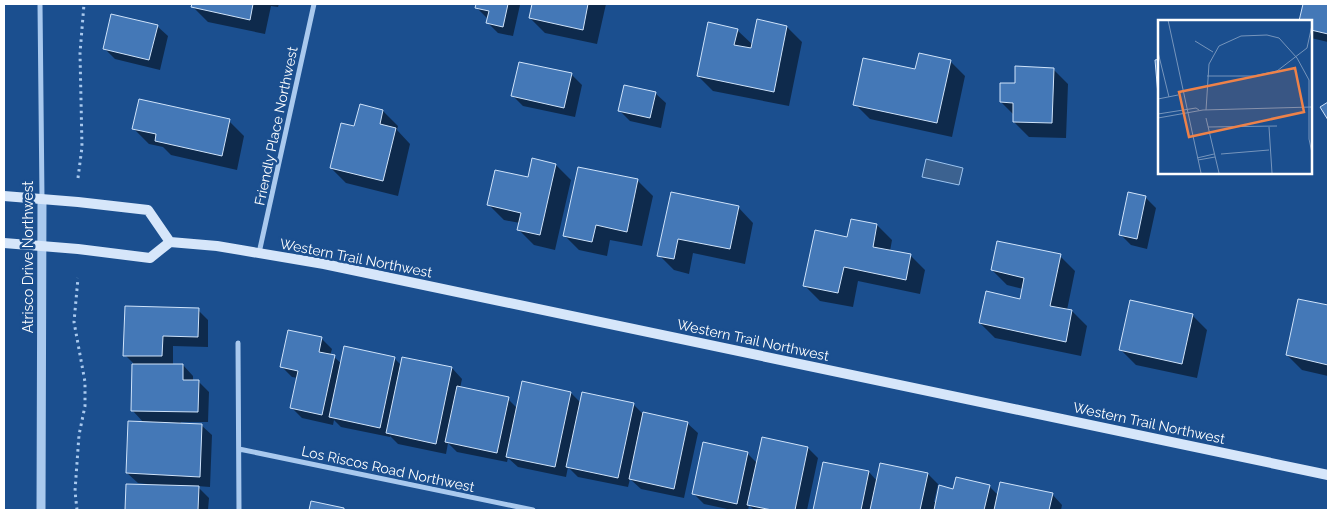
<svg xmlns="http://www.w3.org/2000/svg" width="1332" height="514" viewBox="0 0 1332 514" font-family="Raleway,sans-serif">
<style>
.water{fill:#3c6290;stroke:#9cc4f0}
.shadow{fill:#0007}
.building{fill:#4478b7;stroke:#cfe3fa}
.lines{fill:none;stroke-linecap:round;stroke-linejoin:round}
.path{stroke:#a9c9ee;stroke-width:3;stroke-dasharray:2.5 4;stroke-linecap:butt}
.minor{stroke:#a9c9ee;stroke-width:5}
.tertiary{stroke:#a9c9ee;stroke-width:9}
.secondary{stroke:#d6e6fa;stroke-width:10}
.labels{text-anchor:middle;stroke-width:5;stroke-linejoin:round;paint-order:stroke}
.street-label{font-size:14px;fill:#fff;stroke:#1b4f8f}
.inset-road{fill:none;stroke:#7695bc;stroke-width:1}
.view{fill:#ee8249;fill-opacity:0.15;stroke:#ee8249;stroke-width:2.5}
.inset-edge{fill:none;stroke:#fff;stroke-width:2.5}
</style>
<rect width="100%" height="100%" fill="#1b4f8f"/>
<path class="water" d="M926,159L963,168L959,185L922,177Z"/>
<path class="shadow" d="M193,4H279L278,7L271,6L265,34L208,22L193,7Z
M469,4H518L520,5L513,36L498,33L488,23L489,18H487L476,7V5Z
M533,4H606L597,44L545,33L530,18Z
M1304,4H1328V42L1311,38V21H1300Z
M157,26L168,36L160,70L115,59L105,49Z
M787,27L802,42L789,106L713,91L698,76L737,30L753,45Z
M950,61L965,76L952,137L870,119L855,104L916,71Z
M1053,69L1068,84L1066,138L1029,137L1014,122V115L1001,102L1016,85Z
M571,74L582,85L575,117L523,106L513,96Z
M655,93L666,103L661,128L630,121L620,111Z
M383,111L398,126L397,130L410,144L398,196L346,183L331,168L355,127Z
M229,121L244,136L237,170L171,155L163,147L149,144L134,129Z
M556,165L571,180L555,250L534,245L519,230L520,223L504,220L489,205L529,179Z
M638,181L653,196L642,246L610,240L607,256L579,250L564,235Z
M672,194L738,207L753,223L745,264L693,253L689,274L674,270L659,255Z
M1145,197L1156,208L1147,249L1131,245L1120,234Z
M852,220L877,225L892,240L890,251L910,255L925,270L920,294L858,281L853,307L820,301L805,286L848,238Z
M1060,256L1075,271L1067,310L1072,311L1087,326L1081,356L995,338L980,323L1021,300L1023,289L1007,285L992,270Z
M1299,300L1328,306V376L1302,370L1287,355Z
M198,310L208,320V347L173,346V365H183L193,376V381H198L209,392L208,422H181L180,424L201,425L212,435L210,487L197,486L209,498L208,510H126L127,485L147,486V484L138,483L127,473L144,423L133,411V363L125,355Z
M1192,315L1207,330L1197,378L1136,365L1121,350Z
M321,338L332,349L330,356L334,357L342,364L394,358L402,366L452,368L462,379L460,388L508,399L517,408L523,383L571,393L581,403L633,404L644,415L687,423L698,433L684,498L641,489L630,479L628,487L578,477L568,467L566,477L518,467L508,458L507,462L457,452L448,443L446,454L398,444L390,436V437L341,427L334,420L333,425L302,418L292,408L298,378L292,377L281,366Z
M808,448L818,458L807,510H754L749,505L748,510H732L704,504L694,494L747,453L757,463Z
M824,463L869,472L877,481L928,474L938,484L934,502H937L954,490L989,486L999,496L1052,494L1062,505L1061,510H814Z"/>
<path class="building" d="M192,4H253L250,20L191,7Z
M476,4H508L503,27L486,23L489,11L475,8Z
M532,4H588L583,30L529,18Z
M1303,4H1328V34L1311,30V21H1299Z
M111,14L158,25L149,60L103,49Z
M757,19L787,26L774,92L697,76L708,22L738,29L734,45L751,48Z
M919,53L951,60L937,123L853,105L863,58L915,69Z
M1160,59V95H1158L1155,60Z
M519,62L572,73L564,108L511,96Z
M1015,66L1054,68L1052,123L1013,122V103L1000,102V83H1015Z
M624,85L656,92L650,118L618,111Z
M139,99L230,119L222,156L155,141L156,134L132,129Z
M1328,102V120L1320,107Z
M360,104L383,110L380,124L396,128L383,181L330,168L341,123L354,126Z
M532,158L556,164L540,235L517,230L521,213L487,205L495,170L528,177Z
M578,167L638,179L627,232L596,225L592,242L563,236Z
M671,192L739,206L730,249L678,239L674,259L657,256Z
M1128,192L1146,196L1137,239L1119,235Z
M851,219L877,224L873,247L911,254L906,280L844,267L838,293L803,286L815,230L847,237Z
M997,241L1061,254L1050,306L1072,310L1066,342L979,323L986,291L1020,299L1024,278L991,270Z
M1298,299L1328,305V365L1286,355Z
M1130,300L1193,314L1182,364L1119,350Z
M125,306L199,308L198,337L163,336L162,356H123Z
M288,330L322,337L319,352L335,355L322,415L290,408L298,371L280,367Z
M344,346L395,357L380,428L329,417Z
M402,357L452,367L436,444L386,433Z
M132,364H183V380H199L198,412L131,411Z
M522,381L571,392L555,467L506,457Z
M457,386L509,397L497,453L445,442Z
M582,392L634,403L618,478L566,467Z
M643,412L688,422L674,489L629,479Z
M128,421L202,424L200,477L126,473Z
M762,437L808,447L795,510H772L747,505Z
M703,442L748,452L737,504L692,494Z
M823,462L869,471L861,510H813Z
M880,463L928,473L920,510H870Z
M956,477L990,485L984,510H934L939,485L953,489Z
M1000,482L1053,493L1049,510H994Z
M126,484L199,486L198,510H125Z
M311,501L344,508V510H309Z"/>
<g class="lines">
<path class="path" d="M78,178L82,147L80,53L84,4
M77,510L75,491L79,435L85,406V382L74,322L78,278"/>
<path class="minor" d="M40,4L42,199
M259,253L314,4
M238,343L239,510
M239,449L533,510"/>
<path class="tertiary" d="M41,510L42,199"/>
<path class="secondary" d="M4,196L78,202L148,210L170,242
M4,243L78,249L150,258L170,242L217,246L324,264L1328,475"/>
</g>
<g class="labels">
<g class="street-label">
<text transform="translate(276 126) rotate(-78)" y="5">Friendly Place Northwest</text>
<text transform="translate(28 257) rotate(-90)" y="5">Atrisco Drive Northwest</text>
<text transform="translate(356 258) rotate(11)" y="5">Western Trail Northwest</text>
<text transform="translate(753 340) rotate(12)" y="5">Western Trail Northwest</text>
<text transform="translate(1149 423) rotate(12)" y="5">Western Trail Northwest</text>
<text transform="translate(388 469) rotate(12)" y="5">Los Riscos Road Northwest</text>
</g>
</g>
<g transform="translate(1158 20)">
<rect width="154" height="154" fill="#1b4f8f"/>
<path class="inset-road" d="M10,0L43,153M37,21L55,32M0,32L11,77M49,56H96L119,51L149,28L154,5M0,79L20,75M48,90L51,44L61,26L83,16L109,15L121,18L139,38L151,60V119L154,133M0,94L38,88L41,90M0,98L45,90L154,87M48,98L61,153M50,107L119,106M111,107L114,153M63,134L111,130M39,138L56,134M40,140L57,137"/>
<path class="view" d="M137,48L146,92L31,117L21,72Z"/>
<rect width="154" height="154" class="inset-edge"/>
</g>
<rect width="1332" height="514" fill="none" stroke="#ffffff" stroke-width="10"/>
</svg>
